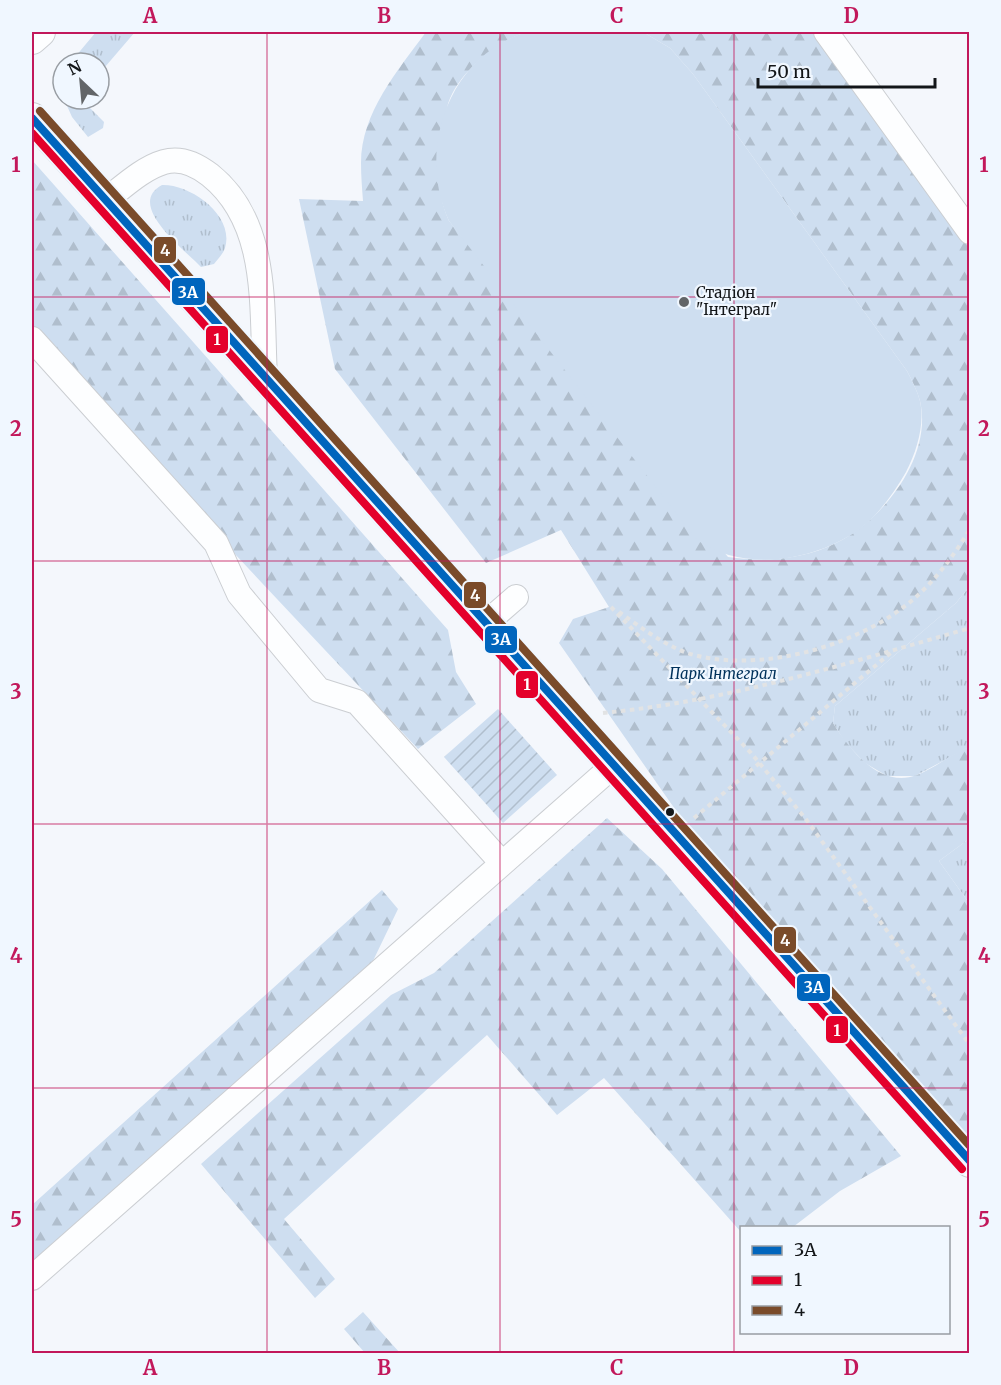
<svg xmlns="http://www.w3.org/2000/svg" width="1001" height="1385" viewBox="0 0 1001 1385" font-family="Merriweather,serif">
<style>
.grass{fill:url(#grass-tufts)}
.forest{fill:url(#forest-firs)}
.garden{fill:url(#garden-furrows)}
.pitch{fill:#cedef0}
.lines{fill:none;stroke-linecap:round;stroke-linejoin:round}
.minor-casing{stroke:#cbced2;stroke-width:26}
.major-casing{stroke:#cbced2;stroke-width:32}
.path{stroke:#e2e3e4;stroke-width:4;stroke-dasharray:4.5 4.5;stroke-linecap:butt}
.minor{stroke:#fdfeff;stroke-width:24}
.major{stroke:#fdfeff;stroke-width:30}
.bus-1-casing{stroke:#f0f7ff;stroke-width:12}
.bus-2-casing{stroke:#f0f7ff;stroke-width:12}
.bus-3-casing{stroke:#f0f7ff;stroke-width:12}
.bus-1{stroke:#0065bd;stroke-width:8}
.bus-2{stroke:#e4002b;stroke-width:8}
.bus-3{stroke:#7a4b2a;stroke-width:8}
.grid{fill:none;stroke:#c2185b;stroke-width:1.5;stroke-opacity:0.55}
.poi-dot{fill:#626568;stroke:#f0f7ff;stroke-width:2}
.bus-dot{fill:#131619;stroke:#f0f7ff;stroke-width:2}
.labels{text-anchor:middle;stroke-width:4.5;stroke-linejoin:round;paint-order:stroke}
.poi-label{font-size:15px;fill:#131619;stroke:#f0f7ff;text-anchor:start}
.park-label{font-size:15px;font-style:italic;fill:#00315b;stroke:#f0f7ff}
.line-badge{stroke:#f0f7ff;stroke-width:2}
.badge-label{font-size:16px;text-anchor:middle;font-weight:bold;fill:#fff}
.neatline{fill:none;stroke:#c2185b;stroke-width:2}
.grid-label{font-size:20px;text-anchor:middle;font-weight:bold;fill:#c2185b}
</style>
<defs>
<pattern id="grass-tufts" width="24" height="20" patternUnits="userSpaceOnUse" patternTransform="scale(1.5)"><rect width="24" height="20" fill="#cedef0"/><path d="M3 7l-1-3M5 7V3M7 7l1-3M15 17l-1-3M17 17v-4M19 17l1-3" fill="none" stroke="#b0becd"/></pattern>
<pattern id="forest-firs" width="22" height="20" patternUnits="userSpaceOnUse" patternTransform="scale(1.5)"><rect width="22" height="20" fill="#cedef0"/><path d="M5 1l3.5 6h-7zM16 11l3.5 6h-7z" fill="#b0becd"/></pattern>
<pattern id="garden-furrows" width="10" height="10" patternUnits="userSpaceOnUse" patternTransform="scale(1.5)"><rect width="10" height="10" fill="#cedef0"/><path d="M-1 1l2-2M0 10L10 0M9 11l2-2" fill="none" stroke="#b0becd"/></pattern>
</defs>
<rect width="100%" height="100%" fill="#f4f7fc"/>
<path class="grass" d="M96,32H135L99,74V63H70Z
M64,99H81L104,122L103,128L88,137L72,117Z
M162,185C190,184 235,215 225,248C223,254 218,259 214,264L201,267C184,249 125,205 162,185Z
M969,587V747L915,776H887L865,763L845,742L833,723L835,706L956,603Z
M969,839V903L939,861Z"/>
<path class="forest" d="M426,32H527C496,41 454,76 447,108C444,122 443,136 442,149C438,176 438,196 449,221L728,557C764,562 803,560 836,543C883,520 933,457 920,401C917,390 912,381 907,371L693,74L670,48L643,32H826L969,232V587L956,603L835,706L833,723C850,750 880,789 917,775C935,768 951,754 969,747V839L939,861L969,903V1144L686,825L559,643L573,619L609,607L561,530L486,563L335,369L299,199L363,201C362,188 361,176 361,163C361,113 398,70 426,32Z
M32,160L448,630L456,672L476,704L418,749L32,338Z
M607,818L662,869L901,1156L840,1191L793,1227L742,1228L741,1232L604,1078L557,1115L487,1035L284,1219L335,1279L315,1298L201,1164L391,995L434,973Z
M382,890L398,909L371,965L32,1267V1205Z
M363,1312L400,1353H365L344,1329Z"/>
<path class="garden" d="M498,709L557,775L503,823L444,757Z"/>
<path class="pitch" d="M527,32H643L670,48L693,74L907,371C912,381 917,390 920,401C925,424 917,451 906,472C894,493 877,517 857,531C811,562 743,572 697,540L449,221C416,150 449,55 527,32Z"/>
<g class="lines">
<g class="minor-casing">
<path id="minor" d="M826,32L970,232
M106,200C123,187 143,168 164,162C181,157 196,164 210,175C270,223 261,308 265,377
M32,339L216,543L239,594L319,690L357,702L502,863
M486,623L516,597
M32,1278L614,765"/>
</g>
<g class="major-casing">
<path id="major" d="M32,39L40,32
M32,118L970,1162"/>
</g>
<path class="path" d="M611,607L751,753L805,818L970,1045
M619,612C642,628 670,650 698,656C768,672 863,644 916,597C937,578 955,554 970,529
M603,713C729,701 848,663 970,628
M694,818L893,651"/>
<use href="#minor" class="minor"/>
<use href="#major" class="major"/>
<g class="bus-1-casing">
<path id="bus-1" d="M32,118L970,1161"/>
</g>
<g class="bus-2-casing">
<path id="bus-2" d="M32,133L962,1169"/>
</g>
<g class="bus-3-casing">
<path id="bus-3" d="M40,111L970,1146"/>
</g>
<use href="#bus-1" class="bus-1"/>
<use href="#bus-2" class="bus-2"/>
<use href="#bus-3" class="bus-3"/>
</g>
<path class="grid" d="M267,32V1354M500,32V1354M734,32V1354M32,297H970M32,561H970M32,824H970M32,1088H970"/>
<circle class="poi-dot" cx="684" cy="302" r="6"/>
<circle class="bus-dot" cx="670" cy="812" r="5"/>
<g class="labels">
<g class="poi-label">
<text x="696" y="298">Стадіон<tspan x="696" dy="17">"Інтеграл"</tspan></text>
</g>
<g class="park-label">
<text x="723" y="679">Парк Інтеграл</text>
</g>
</g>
<g class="line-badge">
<rect x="153" y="236" width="24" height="28" rx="6" fill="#7a4b2a"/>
<rect x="171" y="277" width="35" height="29" rx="6" fill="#0065bd"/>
<rect x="205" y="325" width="24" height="29" rx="6" fill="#e4002b"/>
<rect x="463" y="581" width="24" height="28" rx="6" fill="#7a4b2a"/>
<rect x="484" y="625" width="34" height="29" rx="6" fill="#0065bd"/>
<rect x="515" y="670" width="24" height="29" rx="6" fill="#e4002b"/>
<rect x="773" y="926" width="24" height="28" rx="6" fill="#7a4b2a"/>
<rect x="796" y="973" width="35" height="29" rx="6" fill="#0065bd"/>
<rect x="825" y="1015" width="24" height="29" rx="6" fill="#e4002b"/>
</g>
<g class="badge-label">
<text x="165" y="256">4</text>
<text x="188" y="298">3А</text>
<text x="217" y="345">1</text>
<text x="475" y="601">4</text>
<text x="501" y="645">3А</text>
<text x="527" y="690">1</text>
<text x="785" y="946">4</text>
<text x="814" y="993">3А</text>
<text x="837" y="1036">1</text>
</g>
<rect width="1001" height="1385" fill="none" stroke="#f0f7ff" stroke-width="66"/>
<rect x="740" y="1226" width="210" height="108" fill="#f0f7ff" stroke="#989da3" stroke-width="1.5"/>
<rect x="752" y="1246" width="30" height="9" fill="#0065bd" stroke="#989da3" stroke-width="1.5"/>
<text x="794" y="1256" font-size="18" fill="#131619">3А</text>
<rect x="752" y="1276" width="30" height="9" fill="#e4002b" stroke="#989da3" stroke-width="1.5"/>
<text x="794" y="1286" font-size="18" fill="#131619">1</text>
<rect x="752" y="1306" width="30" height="9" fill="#7a4b2a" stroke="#989da3" stroke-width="1.5"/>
<text x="794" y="1316" font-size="18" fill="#131619">4</text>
<g transform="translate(81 81) rotate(334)"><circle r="28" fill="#f0f7ff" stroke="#989da3" stroke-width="1.5"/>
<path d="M0-4.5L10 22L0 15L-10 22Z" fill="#626568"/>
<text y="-9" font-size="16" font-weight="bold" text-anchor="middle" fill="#131619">N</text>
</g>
<path d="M758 78v9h177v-9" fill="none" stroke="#131619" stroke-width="3"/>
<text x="767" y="78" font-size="18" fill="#131619" stroke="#f0f7ff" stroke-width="4.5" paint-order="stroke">50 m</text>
<rect x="33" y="33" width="935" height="1319" class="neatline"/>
<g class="grid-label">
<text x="150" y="23">A</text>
<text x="384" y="23">B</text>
<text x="617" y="23">C</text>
<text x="851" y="23">D</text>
<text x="16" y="172">1</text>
<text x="984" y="172">1</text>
<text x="16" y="436">2</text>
<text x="984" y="436">2</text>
<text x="16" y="699">3</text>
<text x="984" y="699">3</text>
<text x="16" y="963">4</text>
<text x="984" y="963">4</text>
<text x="16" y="1227">5</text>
<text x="984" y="1227">5</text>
<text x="150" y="1375">A</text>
<text x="384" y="1375">B</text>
<text x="617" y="1375">C</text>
<text x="851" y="1375">D</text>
</g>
</svg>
